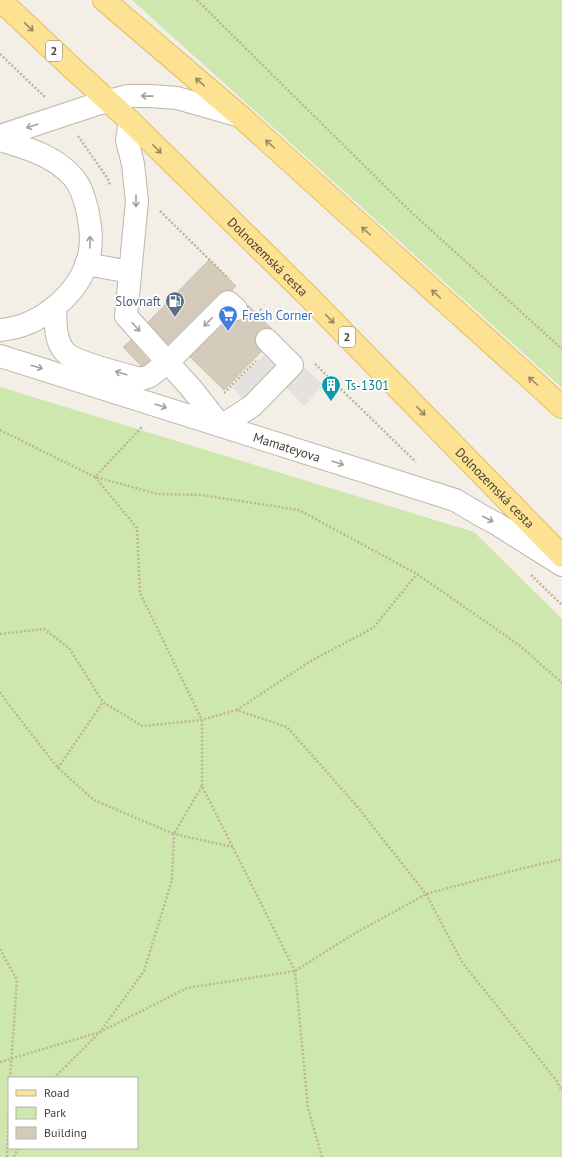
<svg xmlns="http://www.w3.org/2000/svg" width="562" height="1157" viewBox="0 0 562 1157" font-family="'PT Sans',sans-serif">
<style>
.green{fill:#cde7ae;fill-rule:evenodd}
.parking{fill:#e4e2de}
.building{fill:#d5cbbb;stroke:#cfc3af}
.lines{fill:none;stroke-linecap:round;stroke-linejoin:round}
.minor-casing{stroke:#beb7a9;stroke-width:24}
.major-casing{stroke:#e3bf64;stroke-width:24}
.path{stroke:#c0b39a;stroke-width:2.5;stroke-dasharray:2 2;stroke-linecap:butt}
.minor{stroke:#fff;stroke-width:22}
.major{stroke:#fee294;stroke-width:22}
.oneway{stroke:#998960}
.oneway2{stroke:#a2a09a}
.labels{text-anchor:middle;stroke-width:3.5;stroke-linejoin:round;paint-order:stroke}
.shield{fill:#fff;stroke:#7e7972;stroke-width:1}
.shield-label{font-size:12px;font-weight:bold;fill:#464035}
.street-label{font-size:13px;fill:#464035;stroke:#fff}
.service-label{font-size:13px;fill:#4e5e75;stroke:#fff;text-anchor:end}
.shop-label{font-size:13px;fill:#366cbe;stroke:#fff;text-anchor:start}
.culture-label{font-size:13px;fill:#0d838f;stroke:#fff;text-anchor:start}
</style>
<rect width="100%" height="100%" fill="#f3efe6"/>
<path class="green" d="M132,0H562V388Z
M0,387L474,532L562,619V1157H0ZM9,1078H137V1148H9Z"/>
<path class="parking" d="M266,353L280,365L244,400L232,387Z
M301,364L323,385L304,406L284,385Z"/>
<path class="building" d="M209,260L236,286L232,290L233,291L230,290H225L219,293L168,344L148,322Z
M248,305L272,329L270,328H264L258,331L255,337V343L261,352L224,390L190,357L229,319L234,321H240L245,317L248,312Z
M131,340L149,361L144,365L141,366L123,347Z"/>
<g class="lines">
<g class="minor-casing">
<g id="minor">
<path d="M130,121L127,140L133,164L137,201L126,316L191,388L221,426L252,406L292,365L267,340"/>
<path d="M0,136L94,105L127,96H151L177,98L240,116"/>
<path d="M0,140C26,148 53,155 72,176C81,185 84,198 87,209C90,222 92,238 90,251C83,292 40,327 0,330"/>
<path d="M86,264L130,272"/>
<path d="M55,307C56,321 54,340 65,352C74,362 126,375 141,379L150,376L168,362L228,302L236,309"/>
<path id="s1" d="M0,356L455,500L482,516L497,524L562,565"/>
</g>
</g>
<g class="major-casing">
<g id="major">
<path id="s2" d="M0,0L70,66L130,121L309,297L562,556"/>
<path d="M104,0L240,116L562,407"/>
</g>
</g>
<path class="path" d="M197,0L410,211L562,349
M0,54L45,97
M78,136L108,179L110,185
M160,211L229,279
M260,309L268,317
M315,364L416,462
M224,393L256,361
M0,430L95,477L143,426
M531,575L562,605
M0,634L44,629L69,648L103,702L142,726L202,720L236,710L287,727L356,805L426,894L462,962L556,1080L562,1091
M0,692L6,701L58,768L94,800L174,834L202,786
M237,710L309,662L373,628L417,574
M58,768L103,702
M0,949L17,980L10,1078
M0,1062L100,1032L187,988L295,971L352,935L426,894L508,872L562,859
M54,1078L100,1032L144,971L172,880L174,834L233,847
M7,1157L9,1109
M14,1157L18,1148
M322,1157L308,1108L295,971L202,786V720L140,593L137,528L95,477L158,494L201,495L299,510L417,574L519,645L562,683"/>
<use href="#minor" class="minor"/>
<use href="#major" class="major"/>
</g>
<defs><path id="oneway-shaft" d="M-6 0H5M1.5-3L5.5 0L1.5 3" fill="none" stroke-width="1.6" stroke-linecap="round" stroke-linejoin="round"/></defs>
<g class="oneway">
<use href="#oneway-shaft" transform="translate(29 27) rotate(44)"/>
<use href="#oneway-shaft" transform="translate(200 82) rotate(-139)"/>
<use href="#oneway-shaft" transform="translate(270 144) rotate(-138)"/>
<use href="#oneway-shaft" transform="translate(157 149) rotate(45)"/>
<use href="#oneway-shaft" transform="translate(366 231) rotate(-138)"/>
<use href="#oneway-shaft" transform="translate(436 294) rotate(-138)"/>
<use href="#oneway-shaft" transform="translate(330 319) rotate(46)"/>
<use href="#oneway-shaft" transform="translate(533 381) rotate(-138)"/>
<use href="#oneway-shaft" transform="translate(421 411) rotate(46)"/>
</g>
<g class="oneway2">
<use href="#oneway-shaft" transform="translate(147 96) rotate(-179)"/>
<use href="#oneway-shaft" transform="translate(32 126) rotate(162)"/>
<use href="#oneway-shaft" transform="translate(136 201) rotate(90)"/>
<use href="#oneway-shaft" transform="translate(90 242) rotate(-90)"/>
<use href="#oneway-shaft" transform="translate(208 322) rotate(135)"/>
<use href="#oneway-shaft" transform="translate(136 327) rotate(48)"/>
<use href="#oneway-shaft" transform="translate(37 367) rotate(17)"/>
<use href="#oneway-shaft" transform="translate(121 373) rotate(-163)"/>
<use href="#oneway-shaft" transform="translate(161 406) rotate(18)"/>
<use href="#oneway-shaft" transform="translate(338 463) rotate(18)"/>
<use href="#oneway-shaft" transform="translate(488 519) rotate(27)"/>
</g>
<defs>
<g id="fuel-pin" transform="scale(1)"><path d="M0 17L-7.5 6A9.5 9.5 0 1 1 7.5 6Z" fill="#5c6f8a" stroke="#fff"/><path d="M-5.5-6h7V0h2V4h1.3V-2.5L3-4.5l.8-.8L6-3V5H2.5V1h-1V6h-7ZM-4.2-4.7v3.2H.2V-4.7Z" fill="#fff"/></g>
<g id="supermarket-pin" transform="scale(1)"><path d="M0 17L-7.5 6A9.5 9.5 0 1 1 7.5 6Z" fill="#3f7fe0" stroke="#fff"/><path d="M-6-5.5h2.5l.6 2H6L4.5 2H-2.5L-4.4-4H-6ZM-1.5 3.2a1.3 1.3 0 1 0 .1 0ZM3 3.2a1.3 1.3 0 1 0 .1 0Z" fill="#fff"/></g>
<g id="building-pin" transform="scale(1)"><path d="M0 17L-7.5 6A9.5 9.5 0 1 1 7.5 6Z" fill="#0f9aa8" stroke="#fff"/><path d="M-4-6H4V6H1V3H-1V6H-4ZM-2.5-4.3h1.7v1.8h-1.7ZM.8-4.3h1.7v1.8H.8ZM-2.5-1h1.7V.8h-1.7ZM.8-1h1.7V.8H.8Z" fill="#fff"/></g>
</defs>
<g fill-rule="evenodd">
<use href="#fuel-pin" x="175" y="301"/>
<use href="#supermarket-pin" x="228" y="315"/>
<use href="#building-pin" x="331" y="385"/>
</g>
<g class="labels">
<g class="shield">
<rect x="46" y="41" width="16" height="20" rx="3"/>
<rect x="339" y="327" width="16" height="20" rx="3"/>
</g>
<g class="shield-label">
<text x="54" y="55">2</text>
<text x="347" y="341">2</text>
</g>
<g class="street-label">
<text dy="5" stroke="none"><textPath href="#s2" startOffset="371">Dolnozemská cesta</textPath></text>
<text dy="5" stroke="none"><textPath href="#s1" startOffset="301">Mamateyova</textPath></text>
<text dy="5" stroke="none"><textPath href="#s2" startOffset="695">Dolnozemská cesta</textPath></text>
</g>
<g class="service-label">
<text x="161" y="306">Slovnaft</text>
</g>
<g class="shop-label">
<text x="242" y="320">Fresh Corner</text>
</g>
<g class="culture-label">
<text x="345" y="390">Ts-1301</text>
</g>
</g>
<rect x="8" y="1077" width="130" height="72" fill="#ffffff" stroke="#b5b3ae"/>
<rect x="16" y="1090" width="20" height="6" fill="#fee294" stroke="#b5b3ae"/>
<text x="44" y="1097" font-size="12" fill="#464035">Road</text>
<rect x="16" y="1107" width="20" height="12" fill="#cde7ae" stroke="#b5b3ae"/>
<text x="44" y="1117" font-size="12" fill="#464035">Park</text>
<rect x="16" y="1127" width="20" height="12" fill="#d5cbbb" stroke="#b5b3ae"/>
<text x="44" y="1137" font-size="12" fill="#464035">Building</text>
</svg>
